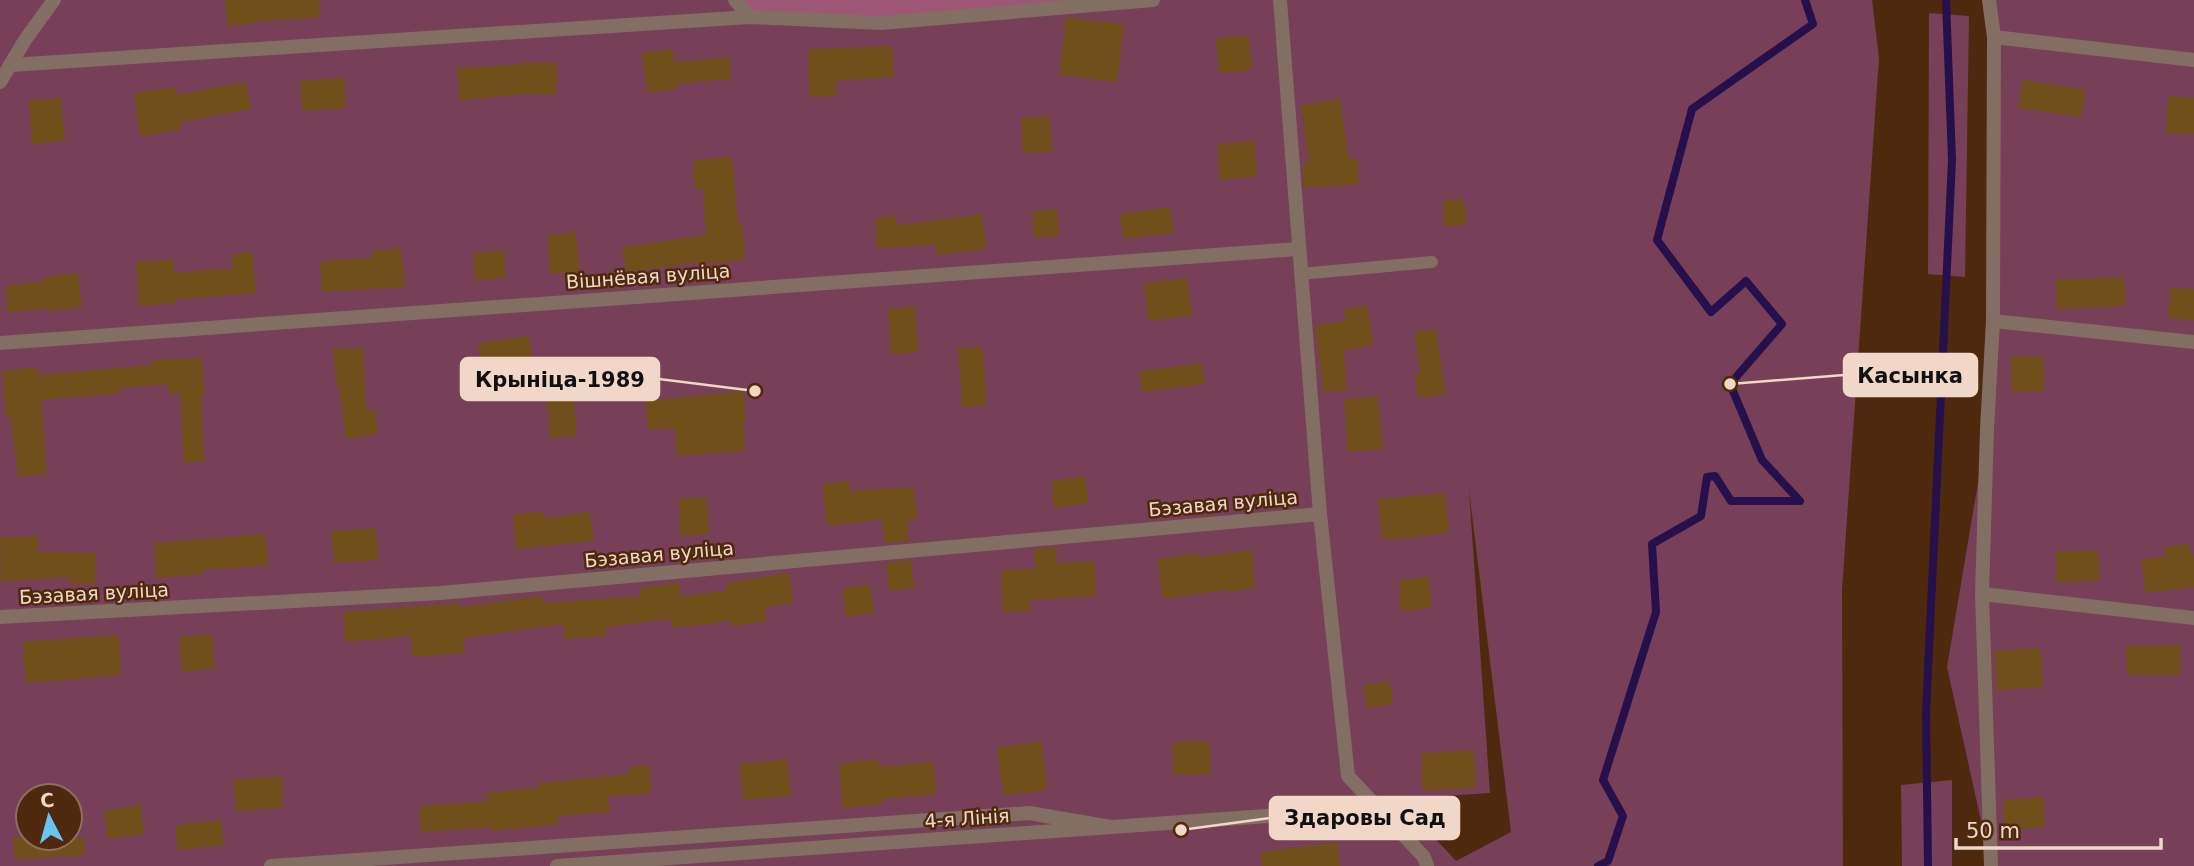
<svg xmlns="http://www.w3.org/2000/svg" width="2194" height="866" viewBox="0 0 2194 866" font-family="'DejaVu Sans',sans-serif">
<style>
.green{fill:#773f58;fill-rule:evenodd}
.forest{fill:#9d5675}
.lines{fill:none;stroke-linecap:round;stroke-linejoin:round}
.stream{stroke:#25104b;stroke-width:8}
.building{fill:#714f1b}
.service{stroke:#826e62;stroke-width:12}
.minor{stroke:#826e62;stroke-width:14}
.labels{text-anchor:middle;stroke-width:5;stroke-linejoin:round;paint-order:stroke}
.street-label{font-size:19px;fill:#f0d7c8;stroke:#4f290d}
.leader{fill:none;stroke:#f0d7c8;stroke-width:2.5}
.callout-dot{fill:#f0d7c8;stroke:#4f290d;stroke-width:2.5}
.callout{fill:#f0d7c8;stroke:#f0d7c8;stroke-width:2.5}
.callout-label{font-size:21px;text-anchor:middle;font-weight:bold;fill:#111}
</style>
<rect width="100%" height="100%" fill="#4f290d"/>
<path class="green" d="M0,0H1872L1879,58L1842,590L1843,866H0ZM1469,490L1511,832L1456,861L1399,799L1490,793ZM28,796H70V838H28Z
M1989,0H2194V866H1991L1947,667L1987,429Z
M1929,13L1969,16L1965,277L1928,274Z
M1952,780V866H1902L1901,785Z"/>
<path class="forest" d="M735,0H1153L881,23L750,17Z"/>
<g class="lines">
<path class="stream" d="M1598,866L1608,861L1623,816L1603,780L1656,612L1652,544L1701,516L1707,477L1715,476L1731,501H1800L1762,460L1730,384L1782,324L1746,281L1711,312L1657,240L1692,109L1813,24L1805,0
M1928,866L1926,712L1952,160L1946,0"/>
</g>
<path class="building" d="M225,0H319L320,17L253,22V24L227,26Z
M1066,17L1124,24L1117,82L1059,75Z
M1249,36L1252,70L1219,73L1216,38Z
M892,46L894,77L836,81L837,96L810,97L808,49Z
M672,49L674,62L730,57L731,79L677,84V89L647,93L642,53Z
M521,62L557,63L556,95L526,94L459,100L457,68L521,64Z
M344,78L346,108L302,111L300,81Z
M2023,80L2085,89L2081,117L2018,108Z
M246,82L251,109L180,122L181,130L140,136L134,93L175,87L176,95Z
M2168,96L2194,98V134L2166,133Z
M61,98L65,141L32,144L29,100Z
M1340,99L1349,159H1357L1359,184L1304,188L1302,163H1309L1301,105Z
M1049,116L1053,151L1023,153L1021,118Z
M1254,141L1257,177L1220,180L1217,144Z
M732,157L738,225L742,224L745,260L708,263V261L626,272L622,247L706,235L703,189L695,190L693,160Z
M1464,199L1466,225L1444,226L1443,200Z
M1170,207L1174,233L1123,239L1120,214Z
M1057,209L1059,236L1034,238L1032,211Z
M982,214L986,249L937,255L936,245L877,248L875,218L896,216L897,225Z
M576,232L579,271L550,274L547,235Z
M401,248L405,287L322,292L320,261L372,258V251Z
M504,250L506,278L475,280L473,253Z
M253,252L256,293L176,299V303L139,306L136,262L173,259L174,273L233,268L232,254Z
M78,273L82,307L49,311L48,308L8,312L5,286L45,281V277Z
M2124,277L2125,306L2057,309L2056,280Z
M1187,278L1192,316L1148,321L1144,283Z
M2170,288L2194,289V320L2168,318Z
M1367,305L1373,345L1344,350L1347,390L1323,392L1315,325L1346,321L1344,309Z
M915,306L918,352L891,354L888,309Z
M1436,329L1446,394L1418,398L1415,374L1420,373L1414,332Z
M529,336L534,368L482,375L478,343Z
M362,347L367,411L375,409L378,434L346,439L339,386H336L333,349Z
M982,347L987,405L962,407L958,348Z
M2043,356L2044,391L2012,392L2010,357Z
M202,358L204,395H201L204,462L184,463L180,393L168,394V384L120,388L121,393L41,400L47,473L18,477L10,417H6L2,371L38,367V375L151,365V360Z
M1202,363L1205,384L1142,392L1139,371Z
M744,391L746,421H743L745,451L677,456L675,428L648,430L645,401Z
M1378,396L1383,449L1348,452L1344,399Z
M574,399L577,436L550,438L547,401Z
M1085,476L1089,503L1054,508L1051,481Z
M849,481L850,491L914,487L917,520H907L909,541L884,543L882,519L827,526L822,484Z
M1445,493L1449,533L1382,540L1378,499Z
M707,497L709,534L681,536L678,499Z
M545,512V518L590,512L594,541L516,549L513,514Z
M376,528L378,560L334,563L331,531Z
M265,534L268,565L203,570L204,574L156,578L154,543Z
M38,536L39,552L96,553L95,584H69V577L1,582L0,538Z
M2189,544L2190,555H2194V587L2145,593L2141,559L2165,557L2164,547Z
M1056,547L1057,563L1094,561L1096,596L1030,600L1031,611L1003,612L1001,570L1035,569L1034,549Z
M1252,550L1255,588L1228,592L1227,590L1163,599L1157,559L1198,553L1199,557Z
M2098,550L2100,580L2057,583L2056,552Z
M911,560L914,588L889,591L886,563Z
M789,573L793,603L765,607L767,621L732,626V621L672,628L671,619L606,627V636L564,639L563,624L463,638L464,653L412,657L411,636L345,642L343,612L460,603V607L542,596L543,603L641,596L640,588L679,583L680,596L727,591L726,583Z
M1429,577L1431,608L1401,611L1399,580Z
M870,585L874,613L846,617L842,588Z
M212,634L215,669L182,672L179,637Z
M118,635L121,675L26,683L22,642Z
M2180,645L2181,675H2127L2126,646Z
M2040,648L2043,687L1997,690L1994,651Z
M1390,681L1393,704L1367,708L1363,685Z
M1209,740L1211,774L1174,775L1172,742Z
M1042,741L1047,790L1003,795L997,747Z
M1474,750L1476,788L1423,791L1421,753Z
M787,759L791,796L743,800L739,764Z
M879,759V767L933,762L936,794L882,799L883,804L843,808L839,763Z
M649,766L651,793L608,796L610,812L558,816L559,824L491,831V827L421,832L419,806L488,801L487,793L539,787V783L629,774V767Z
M281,776L283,807L236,811L233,780Z
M2043,797L2045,827L2005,830L2003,800Z
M141,805L144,834L108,839L104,810Z
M221,820L224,845L178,850L175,825Z
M13,838H84L85,855L15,860Z
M1337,842L1340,866H1262L1261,852Z"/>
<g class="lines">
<path class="service" d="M1300,274L1432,262"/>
<path class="minor" d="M735,0L750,17
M1280,0L1320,514L1348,776L1424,857L1427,866
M1989,0L1994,37L1993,321L1987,429L1982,594L1991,866
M1994,37L2194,60
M11,65L750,17L881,23L1153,0
M0,82L25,40L54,0
M1993,321L2194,342
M0,343L1298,249
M1982,594L2194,618
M0,617L440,593L1320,514
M271,866L1029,813L1111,827
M557,866L1380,808"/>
</g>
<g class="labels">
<g class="street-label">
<text transform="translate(648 276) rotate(-4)" y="7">Вішнёвая вуліца</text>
<text transform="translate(1223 503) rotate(-5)" y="7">Бэзавая вуліца</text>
<text transform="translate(659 554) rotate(-5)" y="7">Бэзавая вуліца</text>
<text transform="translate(94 593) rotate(-3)" y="7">Бэзавая вуліца</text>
<text transform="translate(967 818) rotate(-4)" y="7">4-я Лінія</text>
</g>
</g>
<path class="leader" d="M1730 384L1844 375M755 391L659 379M1181 830L1270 818"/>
<g class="callout-dot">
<circle cx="1730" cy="384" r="7"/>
<circle cx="755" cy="391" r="7"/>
<circle cx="1181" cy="830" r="7"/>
</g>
<g class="callout">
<rect x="1844" y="354" width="133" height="42" rx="7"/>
<rect x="461" y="358" width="198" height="42" rx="7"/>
<rect x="1270" y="797" width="189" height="42" rx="7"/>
</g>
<g class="callout-label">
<text x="1910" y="383">Касынка</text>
<text x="560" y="387">Крыніца-1989</text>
<text x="1365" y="825">Здаровы Сад</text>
</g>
<g transform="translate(49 817) rotate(354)"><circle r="33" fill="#4f290d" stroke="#8f6f58" stroke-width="2"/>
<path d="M0-5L12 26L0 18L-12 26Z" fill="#6bc3f2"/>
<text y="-10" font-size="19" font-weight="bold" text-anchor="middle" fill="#f0d7c8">С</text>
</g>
<path d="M1956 838v10h205v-10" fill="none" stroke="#f0d7c8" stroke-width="3.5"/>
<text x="1966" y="838" font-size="21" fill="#f0d7c8" stroke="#4f290d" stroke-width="5" paint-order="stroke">50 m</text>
</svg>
